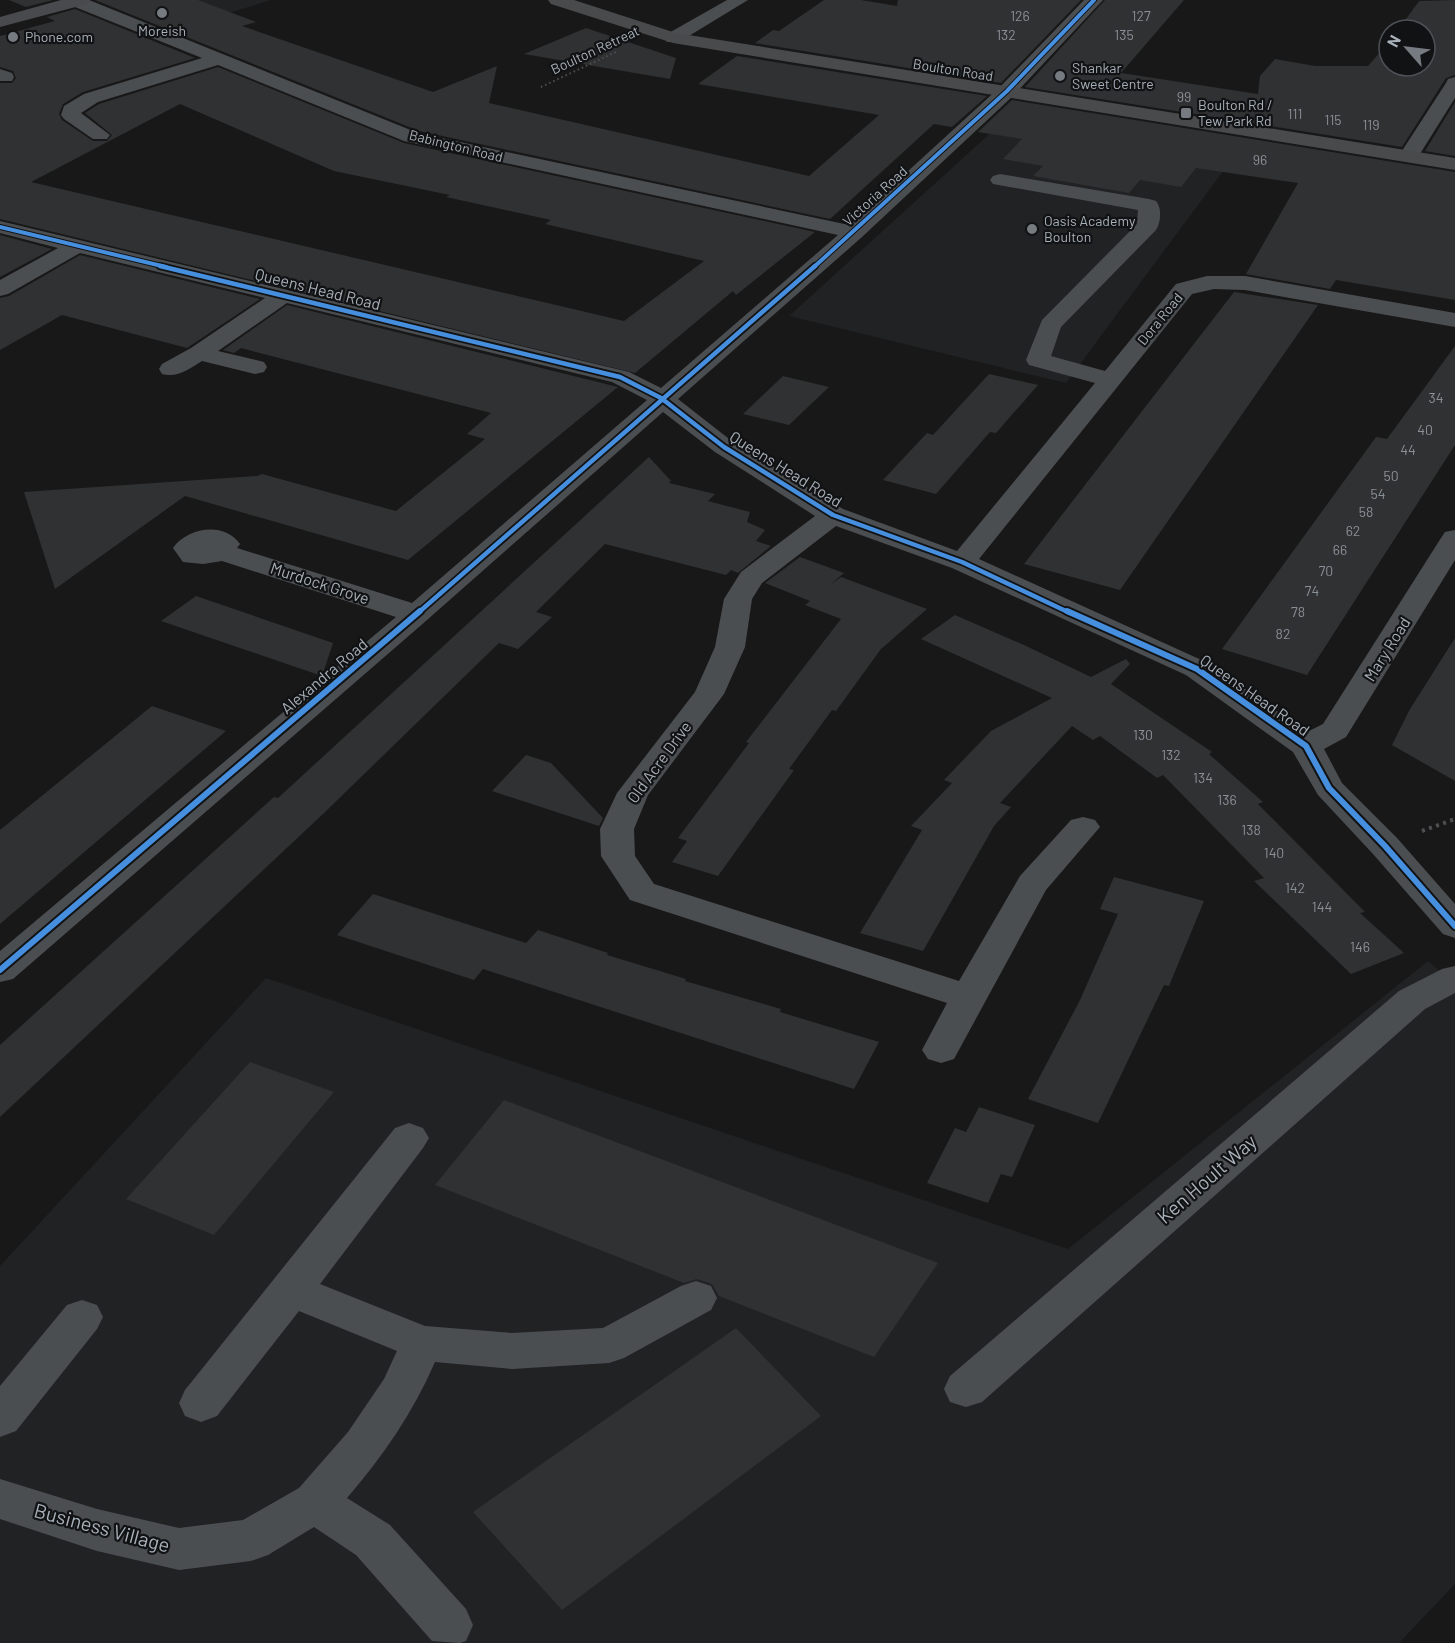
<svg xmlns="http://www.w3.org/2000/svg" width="1455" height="1643" viewBox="0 0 1455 1643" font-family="Barlow,sans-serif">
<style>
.built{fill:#212224}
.building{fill:#303132;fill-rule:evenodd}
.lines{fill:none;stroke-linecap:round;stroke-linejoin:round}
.path-far1{stroke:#4e4f52;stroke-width:2;stroke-dasharray:1.5 3;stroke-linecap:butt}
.path{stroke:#4e4f52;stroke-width:4;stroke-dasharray:3 4.5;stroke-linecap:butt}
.minor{fill:#4b4e51;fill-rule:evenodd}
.major{fill:#494a4c;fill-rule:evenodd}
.highway{fill:#494a4d;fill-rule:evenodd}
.cycleway-far2-casing{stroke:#111214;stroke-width:6}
.cycleway-far1-casing{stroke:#111214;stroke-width:8}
.cycleway-casing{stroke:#111214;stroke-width:10}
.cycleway-far2{stroke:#468fdf;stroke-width:4}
.cycleway-far1{stroke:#468fdf;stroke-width:4.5}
.cycleway{stroke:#468fdf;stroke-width:6}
.poi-dot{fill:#767b81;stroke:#111214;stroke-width:2}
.labels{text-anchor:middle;stroke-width:4.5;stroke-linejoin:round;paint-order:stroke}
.number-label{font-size:14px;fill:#8a9097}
.far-poi-label{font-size:14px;fill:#a8b0b9;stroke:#111214;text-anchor:start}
.far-street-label{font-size:14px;fill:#a8b0b9;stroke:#111214}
.street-label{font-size:16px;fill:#a8b0b9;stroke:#111214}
.near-street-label{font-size:20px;fill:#a8b0b9;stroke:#111214}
</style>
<rect width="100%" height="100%" fill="#181818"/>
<path class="built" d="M128,0H271L174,30Z
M1017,109L1244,143L1066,383L789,316Z
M1428,961L1455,984V1584L1399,1643H0V1266L266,978L1068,1249Z"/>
<path class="building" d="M9,0H53L26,7Z
M95,0H198L256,22L242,26L433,92L497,66L489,103L809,176L879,115L698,84L737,56L987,96L952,127L934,124L830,219L419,131Z
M824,0H861L897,6L898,0H1081L1001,83L755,43L773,30L779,31Z
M1105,0H1184L1121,73L1258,94L1260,76L1275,59L1315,66H1368L1389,42V66H1425V30H1398L1419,1L1455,0V75L1446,78L1402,147L1025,87Z
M75,9L195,58L83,92L63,104L59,114L62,120L93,141H107L112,135L85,113L99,104L218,67L404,143L815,232L736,295L733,291L635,373L0,219V83H12L16,78L13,71L0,67V36L55,21L47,17ZM180,104L334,171L450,195L446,197L551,220L545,224L704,261L624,321L31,182Z
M586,28L676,58L670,79L524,54Z
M1012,100L1455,172V300L1336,280L1330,289L1246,274L1298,183L1196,168L1181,187L1140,180L1129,193L1033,176L1043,166L1003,159L1022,139L978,132Z
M1455,102V156L1425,151Z
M0,235L52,249L0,277Z
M80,255L260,299L187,348L62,315L0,350V298L9,296Z
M1234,292L1318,305L1120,590L1024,564Z
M287,305L618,387L408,560L185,496L55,589L24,492L257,476L262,474L396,511L485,439L467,434L491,413L241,348L234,353L223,350Z
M1455,346V445L1307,675L1222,649L1376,437L1387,439Z
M989,374L1038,385L996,433L990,432L936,494L883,480L927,433L933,435Z
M783,376L829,387L789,425L743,414Z
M649,457L671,481L669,483L715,494L708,501L750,512L747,522L765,530L756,541L771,546L738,573L731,570L726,575L605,544L536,612L552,617L518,649L499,643L323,814L0,1117V1045L274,797L278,798Z
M800,557L844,573L830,585L841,577L927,609L881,649L836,711L832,710L789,769L794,770L718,876L672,862L687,841L678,838L749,743L746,742L841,619L805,605L810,601L765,583Z
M196,596L333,643L322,676L161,621Z
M955,615L1024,645L1091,677L1126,659L1130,664L1111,684L1212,752L1209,754L1263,802L1258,804L1365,912L1360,913L1404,953L1351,974L1254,881L1264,878L1163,775L1157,778L1100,736L1093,740L1072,726L1000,803L1011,807L994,826L923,951L860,933L922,830L911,826L952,783L944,780L991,731L1052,698L921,639Z
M1455,638V781L1392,745L1410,709Z
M152,706L226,731L0,924V830Z
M526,755L551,763L603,818L599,826L492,791Z
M1114,877L1204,901L1169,986L1164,985L1098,1123L1028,1099L1080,1000L1118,914L1100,909Z
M373,894L526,943L538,930L608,953L607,955L686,979L685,981L781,1009L780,1012L879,1042L854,1089L483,969L474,980L337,935Z
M250,1062L334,1092L214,1235L126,1199Z
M504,1100L938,1263L874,1357L719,1296L712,1284L697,1279L684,1283L435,1185Z
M979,1107L1035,1125L1012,1177L1001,1174L988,1203L927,1183L955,1128L966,1132Z
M736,1328L821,1416L562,1610L473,1512Z"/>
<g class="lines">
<path class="path-far1" d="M541,87L616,52"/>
<path class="path" d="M1422,831L1455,819"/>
<path class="minor" d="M68,0H89L418,133L849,225L1000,87L1084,0H1103L1014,95L862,237L678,399L733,442L843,509L957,551L1095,383L1029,365L1026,360L1042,320L1137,224L1138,210L993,184L990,180L993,176L1000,174L1149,199L1156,201C1162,208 1161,222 1156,230L1061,327L1051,356L1105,371L1176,284L1207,276H1245L1455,313V327L1245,290L1214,289L1192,294L979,559L1208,663L1307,732L1323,724L1441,538L1445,532L1455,530V560L1346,737L1324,749L1342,783L1397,838L1455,904V938L1443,934L1373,854L1318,795L1293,752L1186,675L952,568L836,526L762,583L752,599L745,647L724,694L648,795L634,829L635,856L654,884L959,981L1020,876L1071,820L1083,817L1095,820L1100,827L1046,890L954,1059L941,1063L928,1059L922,1050L947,1003L630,900L601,856L600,829L617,793L695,692L715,647L724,599L741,572L815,516L715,452L663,412L427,620L13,979L0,982V951L396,617L222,561L203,564L183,562L173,548C187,528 224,521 240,544L237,548L412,603L647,400L612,382L287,303L218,351L264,362L267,367L264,372L255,374L202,361C189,369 178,378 162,374L159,369L162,364L191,348L265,298L80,253L8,294L0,296V280L58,248L0,233V221L629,372L661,388L838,235L404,141L218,65L98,102L81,113L110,135L107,139H93L64,119L61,115L64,106L84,94L202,58L70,5Z
M727,0H748L679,42H667L664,38L667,34Z
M0,69L12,73L14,77L12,81H0Z
M1455,77V98L1418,157L1415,161H1401L1398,157L1446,83L1448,79Z
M1455,966V993L1425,1009L982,1402L966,1407L950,1402L944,1389L950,1376L1399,991L1442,969Z
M409,1123L423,1128L429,1138L423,1148L320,1284L425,1326L512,1333L603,1328L681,1286L696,1281L711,1286L717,1298L711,1310L624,1358L609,1363L512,1369L435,1362C413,1413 383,1456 347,1498L390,1525L466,1609L473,1625L466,1641L460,1643L432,1641L356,1555L314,1527L268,1555L251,1561L179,1570L97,1551L0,1519V1479L97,1509L179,1528L243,1520L299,1488L348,1432L384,1379L397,1351L299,1311L217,1416L201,1422L185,1416L179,1403L185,1390L395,1128Z
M82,1300L97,1305L103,1317L97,1329L16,1431L0,1437V1386L67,1305Z"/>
<path class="major" d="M548,0H574L676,33L1455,158V170L673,43L551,4Z"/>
<path class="highway" d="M61,0H90L87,4L0,27V17Z"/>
<g class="cycleway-far2-casing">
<path id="cycleway-far2" d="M0,227L166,267
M814,267L1007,91L1094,0"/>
</g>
<g class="cycleway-far1-casing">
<path id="cycleway-far1" d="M160,266L620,377L661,398L724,447L833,515L962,562L1070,613
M418,613L815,266"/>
</g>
<g class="cycleway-casing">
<path id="cycleway" d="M1067,611L1197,669L1306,746L1329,788L1385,846L1455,926
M0,970L420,611"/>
</g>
<use href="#cycleway-far2" class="cycleway-far2"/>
<use href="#cycleway-far1" class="cycleway-far1"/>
<use href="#cycleway" class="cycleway"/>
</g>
<g class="poi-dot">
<circle cx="162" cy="13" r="6"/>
<circle cx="13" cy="37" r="6"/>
<circle cx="1060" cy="76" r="6"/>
<rect x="1180" y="107" width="12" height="12" rx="3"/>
<circle cx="1032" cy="229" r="6"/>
</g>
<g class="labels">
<g class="number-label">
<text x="1020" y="21">126</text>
<text x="1141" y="21">127</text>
<text x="1006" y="40">132</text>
<text x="1124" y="40">135</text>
<text x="1184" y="102">99</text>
<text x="1295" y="119">111</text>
<text x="1333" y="125">115</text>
<text x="1371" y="130">119</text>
<text x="1260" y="165">96</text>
<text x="1436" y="403">34</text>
<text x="1425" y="435">40</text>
<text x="1408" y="455">44</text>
<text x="1391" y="481">50</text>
<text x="1378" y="499">54</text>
<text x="1366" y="517">58</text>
<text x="1353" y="536">62</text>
<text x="1340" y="555">66</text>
<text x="1326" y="576">70</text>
<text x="1312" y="596">74</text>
<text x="1298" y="617">78</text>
<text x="1283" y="639">82</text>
<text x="1143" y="740">130</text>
<text x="1171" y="760">132</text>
<text x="1203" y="783">134</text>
<text x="1227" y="805">136</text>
<text x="1251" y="835">138</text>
<text x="1274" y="858">140</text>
<text x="1295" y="893">142</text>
<text x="1322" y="912">144</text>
<text x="1360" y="952">146</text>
</g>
<g class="far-poi-label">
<text x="162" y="36" text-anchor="middle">Moreish</text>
<text x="25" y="42">Phone.com</text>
<text x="1072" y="73">Shankar<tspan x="1072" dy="16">Sweet Centre</tspan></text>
<text x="1198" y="110">Boulton Rd /<tspan x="1198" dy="16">Tew Park Rd</tspan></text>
<text x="1044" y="226">Oasis Academy<tspan x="1044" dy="16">Boulton</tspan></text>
</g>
<g class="far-street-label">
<text transform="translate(595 50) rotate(-25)" y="5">Boulton Retreat</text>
<text transform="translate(953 70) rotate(9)" y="5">Boulton Road</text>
<text transform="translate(456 146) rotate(14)" y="5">Babington Road</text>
<text transform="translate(875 196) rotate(-42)" y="5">Victoria Road</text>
<text transform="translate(1160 319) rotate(-51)" y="5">Dora Road</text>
</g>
<g class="street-label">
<text transform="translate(318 289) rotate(14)" y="6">Queens Head Road</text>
<text transform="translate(786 469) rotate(32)" y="6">Queens Head Road</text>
<text transform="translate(320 583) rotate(18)" y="6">Murdock Grove</text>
<text transform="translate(1387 649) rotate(-58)" y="6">Mary Road</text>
<text transform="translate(324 676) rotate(-40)" y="6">Alexandra Road</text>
<text transform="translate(1255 695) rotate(35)" y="6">Queens Head Road</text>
<text transform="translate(659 762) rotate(-54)" y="6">Old Acre Drive</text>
</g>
<g class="near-street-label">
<text transform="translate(1207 1179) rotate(-41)" y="7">Ken Hoult Way</text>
<text transform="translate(102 1528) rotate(15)" y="7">Business Village</text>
</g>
</g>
<g transform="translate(1407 48) rotate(298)"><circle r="28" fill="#111214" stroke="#4d5156" stroke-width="1.5"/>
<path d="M0-4.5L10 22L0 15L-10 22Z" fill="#767b81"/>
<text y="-9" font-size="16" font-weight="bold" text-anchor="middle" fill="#a8b0b9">N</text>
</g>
</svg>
